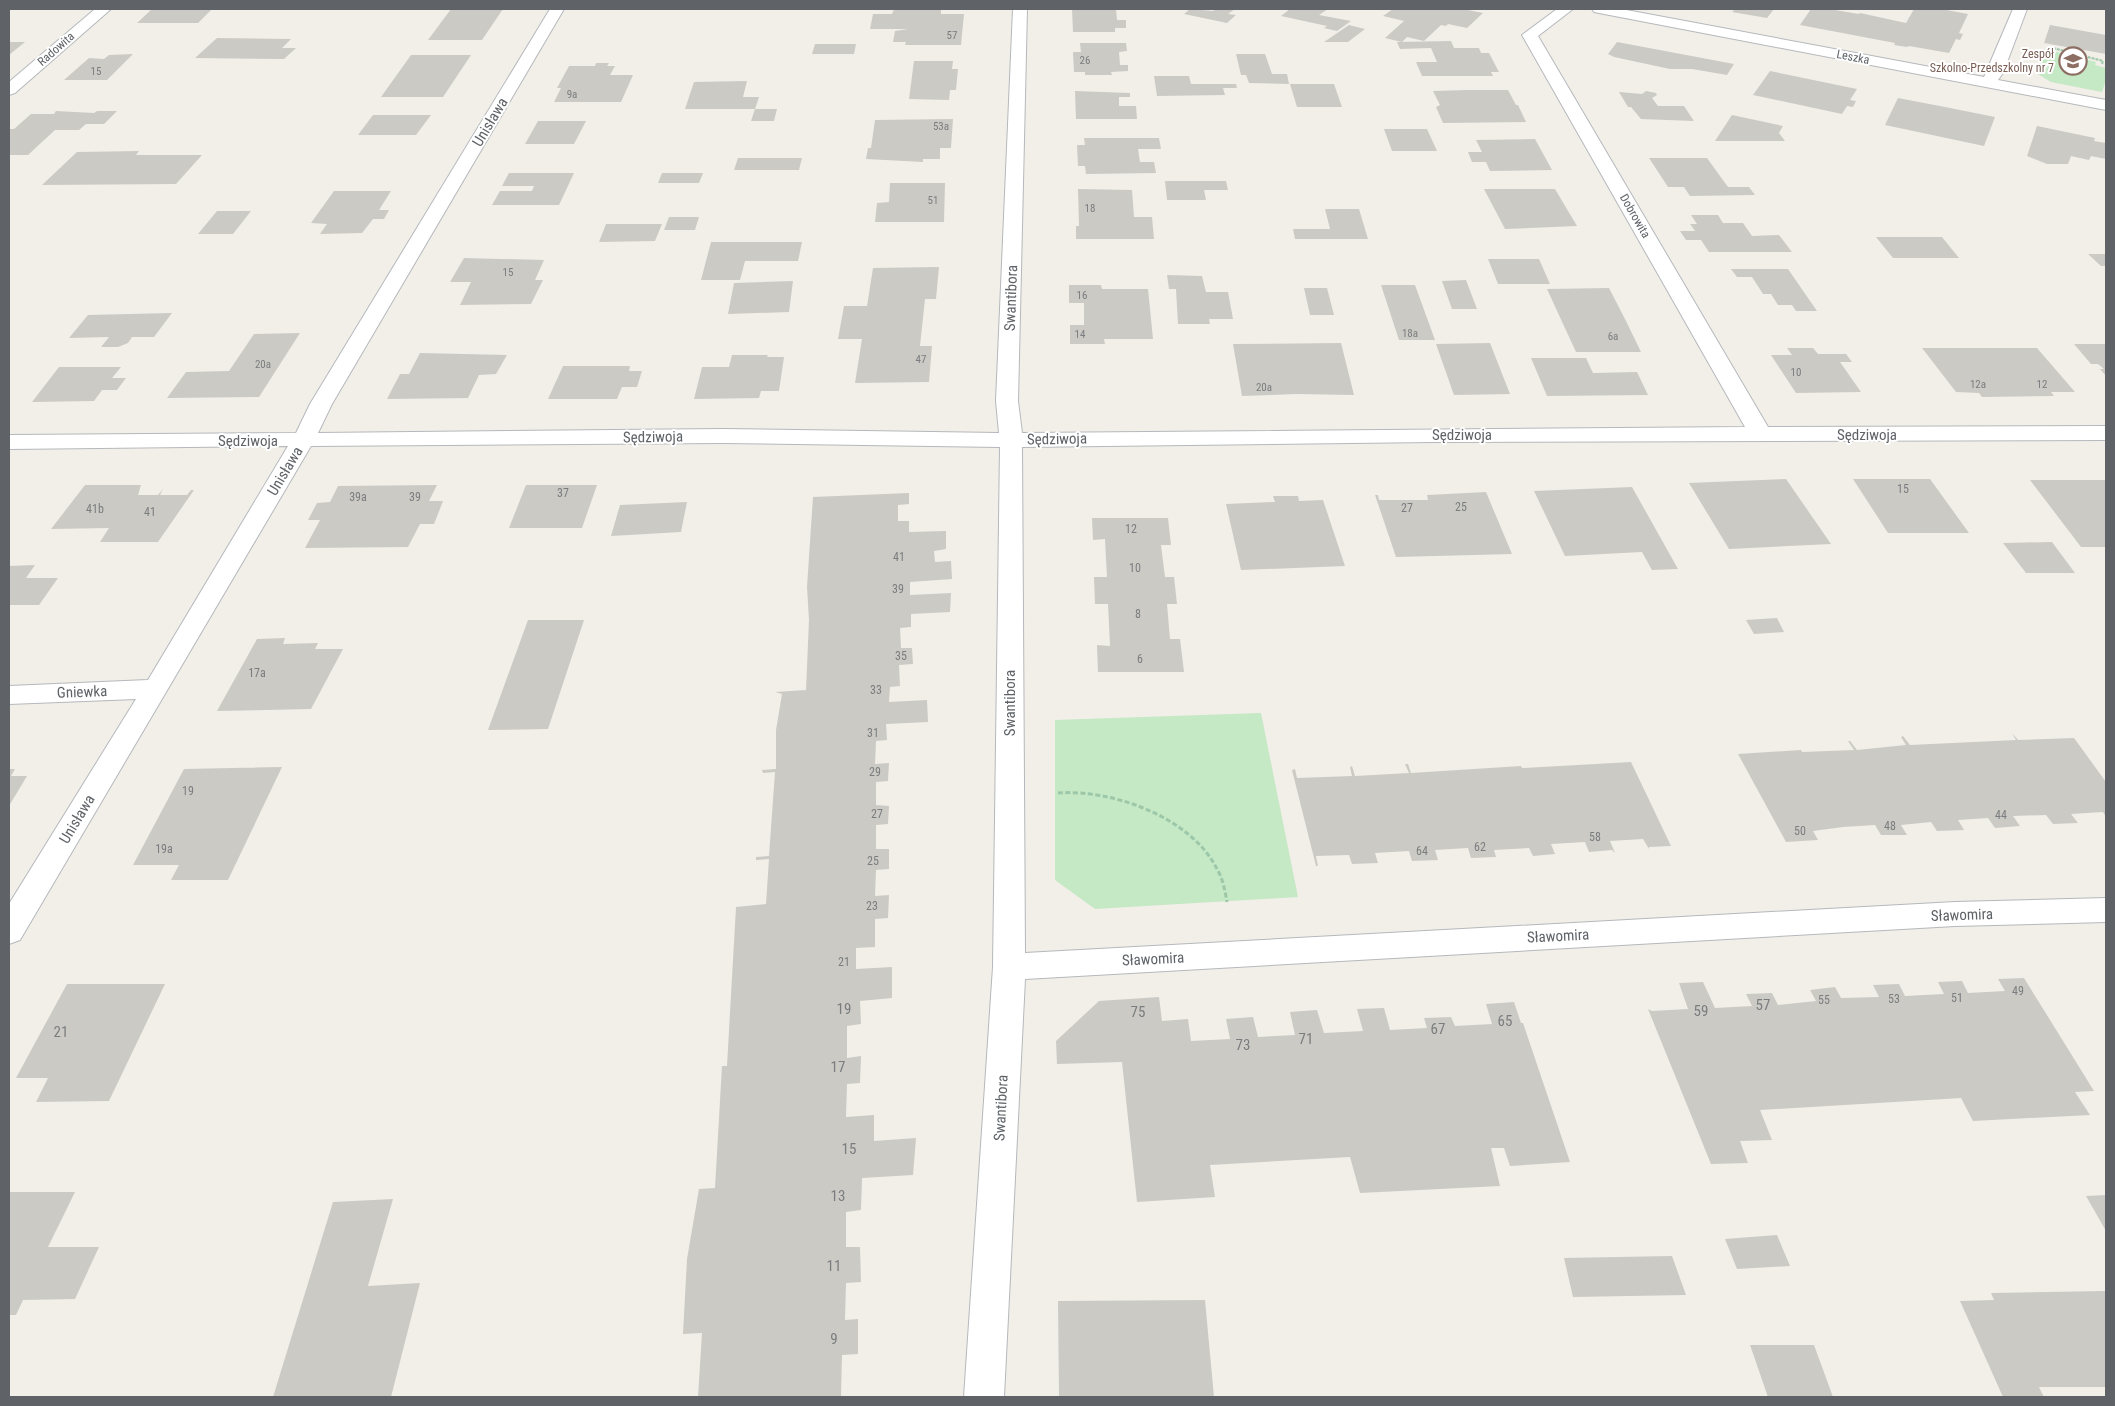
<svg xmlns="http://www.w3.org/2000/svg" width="2115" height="1406" viewBox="0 0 2115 1406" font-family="'Roboto Condensed',sans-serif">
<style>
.green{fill:#c5e8c5}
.building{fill:#cccac5}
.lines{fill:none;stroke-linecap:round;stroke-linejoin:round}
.street-casing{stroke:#b5b8bc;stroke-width:2}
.path-far1{stroke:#9cc7a9;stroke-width:2;stroke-dasharray:3 1;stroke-linecap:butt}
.path{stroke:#9cc7a9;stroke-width:3;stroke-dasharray:5 2.5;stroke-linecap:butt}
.street{fill:#fff;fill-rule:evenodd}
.labels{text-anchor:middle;stroke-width:4;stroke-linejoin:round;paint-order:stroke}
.far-number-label{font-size:11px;fill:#7a7d7f}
.far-street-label{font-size:12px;fill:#5f6368;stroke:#fff}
.far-education-label{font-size:12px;fill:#785e54;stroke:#fff;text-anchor:end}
.number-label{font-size:12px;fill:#7a7d7f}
.street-label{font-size:15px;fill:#5f6368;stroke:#fff}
.near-number-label{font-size:15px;fill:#7a7d7f}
</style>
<rect width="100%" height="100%" fill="#f1efe8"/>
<path class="green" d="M2045,49L2096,62L2095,65L2106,68V80L2102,92L2051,82L2036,73Z
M1261,713L1298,897L1095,909L1055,880V720Z"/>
<path class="building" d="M152,9H212L198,23H137Z
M451,9H503L482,40H428Z
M894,9H941V14H964L961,45H905L906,42H893L895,31L908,29H870L873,14H892Z
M1072,9H1116L1117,20H1126V28H1115V32H1073Z
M1190,9L1213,11L1216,9H1235L1228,14L1236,15L1227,23L1184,14Z
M1290,9H1328L1319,15L1351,21L1337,31L1324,28L1327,26L1281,16Z
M1393,9H1463L1483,13L1467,28L1448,24L1446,26L1441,25L1424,41L1407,37L1402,42L1385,38L1404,21L1383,16Z
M1735,9H1774L1767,18L1732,12Z
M1811,9H1829L1859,14L1860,13L1906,23L1914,9H1941L1968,14L1959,33L1963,34L1960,40L1956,39L1949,53L1909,46L1907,47L1894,45L1895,43L1800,25Z
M1349,25L1365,29L1348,42H1324Z
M2050,25L2106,35V54L2044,43Z
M217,38L291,39L282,48H296L284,59L195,58Z
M1451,41L1454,48H1479L1481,53H1489L1499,72H1491L1493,76H1422L1416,62H1437L1431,48L1400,49L1397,42Z
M9,42H25L9,55Z
M1617,42L1734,64L1727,75L1692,69H1670L1614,57L1608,54Z
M1080,43H1126L1127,51L1119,52L1120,65H1128V71L1111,72L1112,75H1085V72H1074L1073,52H1081Z
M815,44H856L854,54H812Z
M133,54L107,80H64L89,58L104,59L109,55Z
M1236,54H1265L1272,74H1287L1289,84L1249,83L1246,75H1241Z
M411,55H471L443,97H381Z
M914,61H953L952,69H958L956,90H950L949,100L909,99Z
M596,63H609L607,66H615L610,75H633L621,102H554L561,88H557L569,66H595Z
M1770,71L1857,89L1850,100L1856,101L1853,107L1847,106L1842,114L1753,95Z
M1154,76H1189L1191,84H1236L1237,88H1223L1225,95L1157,96Z
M747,81L743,97H759L755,109H777L774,121H751L755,109H685L694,82Z
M1290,84H1334L1342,107H1297Z
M1468,90H1508L1516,105H1518L1526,122L1443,123L1436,107L1440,105L1433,91Z
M1075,91L1130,93V97H1119V106H1136L1137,119H1076Z
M1646,91L1656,93L1657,95L1652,98L1658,106H1684L1694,121L1641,119L1631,107H1628L1619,92L1642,94Z
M1898,98L1945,107L1995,117L1984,146L1885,125Z
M56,111L94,113L97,111H117L104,124H86L79,130H55L28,155H9L10,129H14L31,114H54Z
M373,115H431L416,135H358Z
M1732,115L1783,126L1779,133L1785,141H1715Z
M953,119L951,148H940V159H923V162L866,159L868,148H871L875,120Z
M538,121H586L574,144H525Z
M2037,126L2095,138L2094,141L2106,143V159L2091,156L2089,160L2071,156L2068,164H2047L2027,156Z
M1384,129H1427L1437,151H1392Z
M1084,138H1159L1161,149H1138L1140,162H1154L1156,173L1086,174L1085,166H1078L1077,145H1085Z
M1535,139L1552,170L1490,171L1486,162H1472L1468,152H1482L1476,140Z
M139,151L136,155H202L176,184L42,185L77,152Z
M738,158H802L799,170H734Z
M1649,158H1707L1728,187H1749L1755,195L1690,196L1684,187H1668Z
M509,173H574L559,205H492L500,191H532L534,186H502Z
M662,173H703L699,183H658Z
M1165,181H1226L1228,190H1204L1206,200H1167Z
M890,183H945L944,222H875L877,203L889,202Z
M1078,189L1132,190L1134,217H1152L1154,239H1076V226H1079Z
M1484,189H1555L1577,226L1505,229Z
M334,191H391L379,210H389L384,219H373L362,233L320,234L327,224L311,223Z
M1325,209H1359L1368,239H1295L1293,229H1330Z
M217,211H251L233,234H198Z
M1691,215H1718L1723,223H1743L1752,236L1779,235L1792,252H1709L1701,240H1686L1680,231H1695L1690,224H1697Z
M669,217H699L695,230H664Z
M606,224H662L655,241L599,242Z
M1876,237H1942L1959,258H1893Z
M711,242H802L798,261H745L740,280H701Z
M2088,254H2106V266H2101Z
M464,258L544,260L535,280H543L531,304L460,305L471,282H450Z
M1488,259H1539L1550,284H1498Z
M939,267L936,299H925L920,346H932L929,382L855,383L862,339H838L844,306H867L873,268Z
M1731,269H1788L1817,311H1796L1792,305H1778L1771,294H1763L1752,277H1737Z
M1167,275L1202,276L1206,292H1228L1233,319H1209L1210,324H1178L1176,289H1169Z
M1466,280L1477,309H1452L1442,281Z
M793,281L789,312L728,314L734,283Z
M1069,285H1101L1102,289H1148L1153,339H1104L1105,344H1070V325H1084V303H1069Z
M1381,285H1415L1435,340H1399Z
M1304,288H1327L1334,315H1310Z
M1609,288L1625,319L1641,352H1576L1547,289Z
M172,313L154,337H132L128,343L118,347H101L109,337L69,338L88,315Z
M300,333L259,397L167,398L186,372L229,371L254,334Z
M1341,343L1354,395L1296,394L1242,396L1233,344Z
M1490,343L1510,394L1454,395L1436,344Z
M2074,344H2106V376L2100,369H2104L2098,364H2091Z
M1787,348H1813L1818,354H1846L1852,362H1840L1861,392L1796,393L1771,355H1792Z
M1922,348H2037L2075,392H2051L2054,396L1982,397L1979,393L1956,392Z
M420,353L507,355L496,374L479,375L468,398L387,399L400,374H409Z
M732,355H768L767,357H784L779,391H761L759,398L694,399L702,367H729Z
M1531,358H1586L1593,373L1637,372L1648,395L1547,396Z
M563,366H630L629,371H642L637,387H622L617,399H548Z
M59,367H121L112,378H126L117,390H102L94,401L32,402Z
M1786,479L1831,544L1729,549L1689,483Z
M1853,479H1930L1969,533H1888Z
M2030,480H2106V547H2081Z
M85,485H141L138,495H158L163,489L160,495H187L191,490H194L158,542H100L109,528L51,529Z
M437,485L429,501H443L434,524H420L408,547L305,548L320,520H308L317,503L330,502L338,486Z
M526,485H597L582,528H509Z
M1632,487L1678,569L1652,570L1642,552L1565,556L1534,491Z
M1486,492L1512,554L1396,557L1375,495H1378L1379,500H1428L1427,495Z
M909,493V504L898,505V521H909V532L946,531V549L934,551L935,562L951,561L952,579L910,582V595L951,593L950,612L911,614V627L900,628L901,648H912L913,664L899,665L900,686L890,687L889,702L927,700L928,722L886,724L887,740L876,741L875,764L889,763L888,781L876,782V805L889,806L888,824L876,825V849H889V869L876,870L875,896L889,895L888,918L875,919V947L856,948V969L892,967V998L860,1001L861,1024L847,1026V1058L861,1056L860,1083L847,1084L846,1117L874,1115V1141L916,1138L913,1175L862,1178L861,1210L846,1212V1247H860L861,1282L846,1283L845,1320L858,1319V1354L842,1355L841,1397H698L702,1333L683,1334L687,1259L699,1189L715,1188L722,1066H727L736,907L766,904L769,859L756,860V857L769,856L775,772L763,773L762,770L776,769V730L782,694L775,692L806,690L809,620L807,587L813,497Z
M1273,496H1298L1299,501L1323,500L1345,566L1241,570L1226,504L1275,502Z
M687,502L681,532L611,536L620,505Z
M1092,518H1168L1171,545H1161L1165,577H1174L1177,604H1167L1170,639H1180L1184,672H1098L1097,645L1110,646L1109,624L1108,604H1095L1094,577H1107L1105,539L1093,540Z
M2052,542L2075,573H2026L2003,543Z
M35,565L26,578H58L39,605H9V566Z
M1777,618L1784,632L1754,634L1746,620Z
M528,620H584L548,729L488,730Z
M285,638L283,644L318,643L315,649H343L311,709L217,711L257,639Z
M2012,733L2018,740L2074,738L2106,782V817L2103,812L2071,814L2078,823L2053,824L2046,815L2013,816L2020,826L1995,828L1988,818L1958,820L1964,830L1937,831L1931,822L1901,825L1907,835H1881L1875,825L1843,827L1813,831L1818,840L1786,842L1738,754L1801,750L1802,752L1854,750L1848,741H1850L1857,750L1906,745L1901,737L1903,736L1910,745L2016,740Z
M1631,762L1671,846L1649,847V849L1643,839L1610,841L1615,853L1612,850L1589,852L1585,842L1551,844L1555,854L1533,856L1529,848L1494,850L1496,857L1471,858L1468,848L1435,850L1438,860L1412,861L1409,851L1375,853L1378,863L1352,864L1349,855L1316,856L1318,866H1316L1292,770L1295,769L1297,778L1352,776L1350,767L1352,766L1355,776L1409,773L1405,764H1408L1411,773L1521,766L1522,768Z
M282,767L228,880H171L179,865H133L184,769Z
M9,769H15L11,776H27L9,806Z
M2024,978L2094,1091L2075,1092L2090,1115L1973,1121L1961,1098L1760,1110L1772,1140L1740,1141L1748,1163L1711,1164L1648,1009L1652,1011L1688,1009L1679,983L1703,982L1715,1008L1752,1006L1746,994L1772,993L1778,1005L1816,1001L1810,990L1835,987L1841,998L1879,997L1873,985L1899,984L1905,996L1944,994L1938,982L1962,981L1968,993L2005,991L1998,979Z
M67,984H165L109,1101L36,1102L48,1078H16Z
M1159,997L1162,1021L1188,1019L1191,1041L1230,1039L1226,1019L1253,1017L1258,1037L1295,1035L1290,1012L1317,1010L1324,1033L1363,1031L1357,1009L1384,1008L1390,1030L1427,1028L1424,1018L1451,1017L1455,1026L1492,1024L1486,1004L1514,1002L1521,1023H1523L1570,1162L1510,1166L1504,1148H1491L1500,1186L1360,1193L1350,1157L1210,1165L1215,1197L1137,1202L1122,1062L1057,1064L1056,1041L1099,1001Z
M9,1192H75L48,1247H99L75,1299L23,1300L16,1315H9Z
M2106,1195V1231L2086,1196Z
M393,1199L368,1286L420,1283L391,1397H273L333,1202Z
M1777,1235L1790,1266L1737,1269L1725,1239Z
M1672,1256L1686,1295L1573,1297L1564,1258Z
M2106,1291V1387H2039L2044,1397H2003L1960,1301L1994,1300L1991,1293Z
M1205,1300L1214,1397H1059L1058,1301Z
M1750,1345H1814L1833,1397H1768Z"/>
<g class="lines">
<g class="street-casing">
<path id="street" d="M95,9H111L15,93L9,95V82Z
M550,9H564L332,404L318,433L722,429L999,433L996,401L1013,9H1027L1018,401L1022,433L1745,427L1522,35L1557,9H1573L1538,36L1768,427L2106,426V440L1433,442L1022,447L1025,953L1955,902L2106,898V922L1955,926L1025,979L1004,1397H964L993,967L1000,447L722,443L311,446L20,940L9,944V904L136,699L9,704V686L148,680L288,446L9,449V435L296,433L310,404Z
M1592,9H1621L1984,77L2013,9H2027L2003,73L1998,80L2106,100V110L1599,13L1594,12Z"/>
</g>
<path class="path-far1" d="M2049,47L2103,61L2102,64"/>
<path class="path" d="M1058,793C1112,789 1191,817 1217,869C1223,879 1225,891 1227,902"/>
<use href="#street" class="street"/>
</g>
<defs>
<g id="school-ring" transform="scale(1.4375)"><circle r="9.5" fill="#fff" stroke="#8d6e63" stroke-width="1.5"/><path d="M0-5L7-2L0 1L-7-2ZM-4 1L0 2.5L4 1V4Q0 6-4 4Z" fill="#8d6e63"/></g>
</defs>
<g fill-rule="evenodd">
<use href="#school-ring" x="2073" y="61"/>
</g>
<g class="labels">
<g class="far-number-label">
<text x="952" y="39">57</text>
<text x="1085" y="64">26</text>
<text x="96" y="75">15</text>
<text x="572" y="98">9a</text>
<text x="941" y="130">53a</text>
<text x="933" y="204">51</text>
<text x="1090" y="212">18</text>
<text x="508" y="276">15</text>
<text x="1082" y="299">16</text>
<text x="1410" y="337">18a</text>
<text x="1080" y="338">14</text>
<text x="1613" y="340">6a</text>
<text x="921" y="363">47</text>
<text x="263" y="368">20a</text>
<text x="1796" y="376">10</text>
<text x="1978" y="388">12a</text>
<text x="2042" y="388">12</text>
<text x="1264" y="391">20a</text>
</g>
<g class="far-street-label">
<text transform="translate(56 49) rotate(-41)" y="4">Radowita</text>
<text transform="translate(1853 57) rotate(11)" y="4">Leszka</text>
<text transform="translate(1635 216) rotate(60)" y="4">Dobrowita</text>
</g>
<g class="far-education-label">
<text x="2054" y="58">Zespół<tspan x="2054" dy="14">Szkolno-Przedszkolny nr 7</tspan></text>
</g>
<g class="number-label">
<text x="1903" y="493">15</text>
<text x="563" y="497">37</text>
<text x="358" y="501">39a</text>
<text x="415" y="501">39</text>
<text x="1461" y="511">25</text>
<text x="1407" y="512">27</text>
<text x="95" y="513">41b</text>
<text x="150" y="516">41</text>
<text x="1131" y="533">12</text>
<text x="899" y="561">41</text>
<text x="1135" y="572">10</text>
<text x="898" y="593">39</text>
<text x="1138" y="618">8</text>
<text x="901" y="660">35</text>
<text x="1140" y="663">6</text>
<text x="257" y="677">17a</text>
<text x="876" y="694">33</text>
<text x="873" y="737">31</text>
<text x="875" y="776">29</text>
<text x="188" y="795">19</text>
<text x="877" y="818">27</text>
<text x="2001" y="819">44</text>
<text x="1890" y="830">48</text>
<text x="1800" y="835">50</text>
<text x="1595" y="841">58</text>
<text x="1480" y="851">62</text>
<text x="164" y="853">19a</text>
<text x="1422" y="855">64</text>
<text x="873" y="865">25</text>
<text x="872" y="910">23</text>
<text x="844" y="966">21</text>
<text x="2018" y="995">49</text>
<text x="1957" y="1002">51</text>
<text x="1894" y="1003">53</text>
<text x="1824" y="1004">55</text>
</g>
<g class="street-label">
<text transform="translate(490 122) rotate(-59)" y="5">Unisława</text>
<text transform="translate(1011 298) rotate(-88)" y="5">Swantibora</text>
<text x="1462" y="440">Sędziwoja</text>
<text x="1867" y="440">Sędziwoja</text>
<text transform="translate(653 437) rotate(-1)" y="5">Sędziwoja</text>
<text transform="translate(1057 439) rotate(-1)" y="5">Sędziwoja</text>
<text x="248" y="446">Sędziwoja</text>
<text transform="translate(285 471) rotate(-59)" y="5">Unisława</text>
<text transform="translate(82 692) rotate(-2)" y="5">Gniewka</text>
<text transform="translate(1010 703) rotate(-90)" y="5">Swantibora</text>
<text transform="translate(77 819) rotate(-59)" y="5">Unisława</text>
<text transform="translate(1962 915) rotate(-2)" y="5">Sławomira</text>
<text transform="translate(1558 936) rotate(-3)" y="5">Sławomira</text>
<text transform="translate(1153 959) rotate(-3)" y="5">Sławomira</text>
<text transform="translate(1001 1108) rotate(-87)" y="5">Swantibora</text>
</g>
<g class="near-number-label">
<text x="1763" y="1010">57</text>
<text x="844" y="1014">19</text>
<text x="1701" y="1016">59</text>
<text x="1138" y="1017">75</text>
<text x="1505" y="1026">65</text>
<text x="1438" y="1034">67</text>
<text x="61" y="1037">21</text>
<text x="1306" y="1044">71</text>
<text x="1243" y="1050">73</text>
<text x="838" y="1072">17</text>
<text x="849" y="1154">15</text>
<text x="838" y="1201">13</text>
<text x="834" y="1271">11</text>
<text x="834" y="1344">9</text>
</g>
</g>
<rect width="2115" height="1406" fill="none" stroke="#5f6368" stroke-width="20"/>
</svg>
